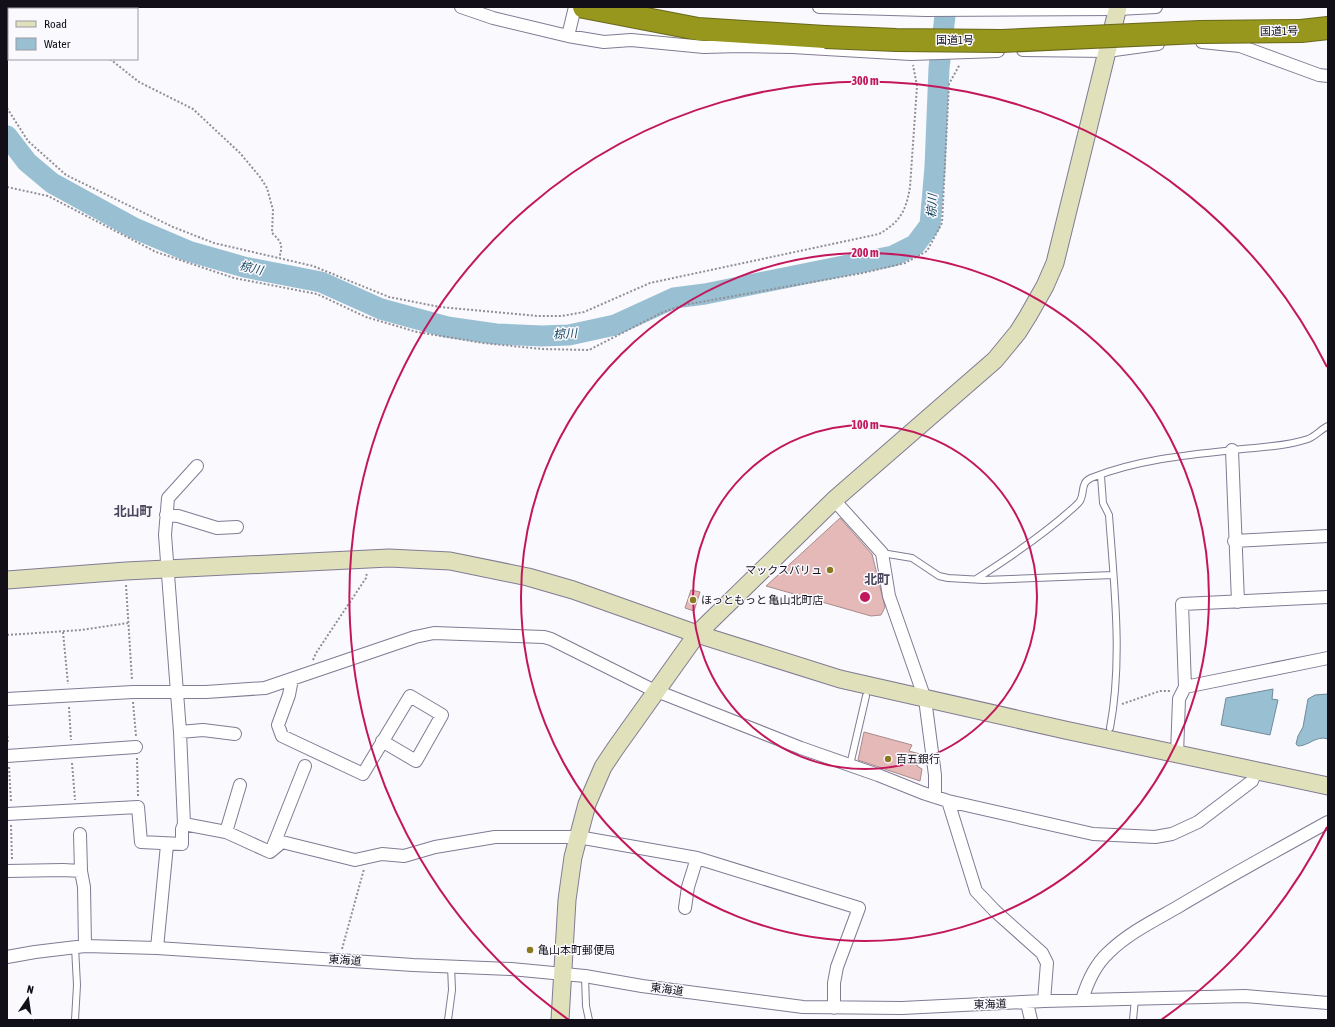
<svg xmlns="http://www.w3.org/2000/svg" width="1335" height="1027" viewBox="0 0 1335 1027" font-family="'Asap Condensed','Noto Sans JP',sans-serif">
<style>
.water{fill:#99bfd3;stroke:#708a9b}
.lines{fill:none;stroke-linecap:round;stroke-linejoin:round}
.river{stroke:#99bfd3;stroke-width:21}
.building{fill:#e4b9b8;stroke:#aa8b8a}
.lane-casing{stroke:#817b94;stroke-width:8}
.street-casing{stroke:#817b94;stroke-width:14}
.secondary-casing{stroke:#817b94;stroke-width:19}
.highway-casing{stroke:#68671c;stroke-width:24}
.path{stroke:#918f96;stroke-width:2;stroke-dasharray:2 2;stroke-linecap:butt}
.lane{stroke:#fff;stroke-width:6}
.street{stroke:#fff;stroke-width:12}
.secondary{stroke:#e0e0bb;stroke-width:17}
.highway{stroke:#97971d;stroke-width:22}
.highway-bridge-casing{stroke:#68671c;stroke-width:24;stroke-linecap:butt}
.highway-bridge{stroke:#97971d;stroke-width:22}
.ring{fill:none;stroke:#c2185b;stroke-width:2}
.poi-dot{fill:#8a791e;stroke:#faf9fe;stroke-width:1.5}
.labels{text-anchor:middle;stroke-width:3;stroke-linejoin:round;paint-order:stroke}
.street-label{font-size:11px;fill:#120f19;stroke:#faf9fe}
.poi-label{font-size:11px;fill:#120f19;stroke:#faf9fe;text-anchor:start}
.water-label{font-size:12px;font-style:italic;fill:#17495f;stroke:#faf9fe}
.quarter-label{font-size:13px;font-weight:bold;fill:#4b455b;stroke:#faf9fe}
.centre{fill:#c2185b;stroke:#faf9fe;stroke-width:2}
.ring-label{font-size:12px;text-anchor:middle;font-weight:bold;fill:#c2185b;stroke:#faf9fe;stroke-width:3;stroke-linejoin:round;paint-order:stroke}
</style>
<rect width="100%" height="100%" fill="#faf9fe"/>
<path class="water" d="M1273,689L1272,699L1278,700L1270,735L1221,725L1226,698Z
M1328,694V739C1316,735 1309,746 1298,746L1296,744L1298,736L1303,727L1308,699L1315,695Z"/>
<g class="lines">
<path class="river" d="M7,136L27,162L52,183L134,228L188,251L244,267L321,282L381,309L447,327L496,334L542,336L569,335L615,325L674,298L705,294L893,256L915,245L930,225L935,167L939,68L946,7"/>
</g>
<path class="building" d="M840,518L872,554L885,607L881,615L871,616L766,586Z
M691,590L700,592L694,611L685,608Z
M864,732L912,745L909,751L920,754L917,766L922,769L920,781L858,760Z"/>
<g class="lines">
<g class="lane-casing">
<path id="lane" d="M1101,476L1103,503L1109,515C1114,585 1123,659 1110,728
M882,553L912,558L939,576L948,578L983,580L1113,575
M976,579C1009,558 1043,535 1072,509C1074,507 1078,504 1080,501C1085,492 1080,483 1091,478C1136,460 1186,455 1234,450C1258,447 1284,447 1308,439C1316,436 1321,429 1328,426
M850,765L866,696
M585,976L586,1006L589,1020
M75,1020L77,985L75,947
M448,1020L452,990L451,966
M1133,1020L1135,999"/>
</g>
<g class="street-casing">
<path id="street" d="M461,7L493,18L568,36L604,42L631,40L704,47L740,46L792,47L911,54L998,51
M819,7L926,10L1118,9L1156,7
M568,36L575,7
M1202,42L1240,46L1319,75L1328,76
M1023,50L1107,51L1158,44
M1232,450L1238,602
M834,500L882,553L889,596L925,699L935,775V797
M166,515L178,516L217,528L237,527
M1234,541L1328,536
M292,679L289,695L278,725L282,736L363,774L410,696L442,715L416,761L382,741
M1185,687L1328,658
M7,699L133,692H206L265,688L415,637L434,633L544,637L551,639L649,688L801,748L878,775L923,793L948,801L1093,834L1155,837L1172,834L1198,822L1252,781L1256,771
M180,732L203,730L235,734
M1177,754L1179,699L1185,687L1182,604L1328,597
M7,756L136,747
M948,801L976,891L995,911L1042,953L1047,963L1044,1001
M7,814L138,807L141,842L182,844V829L184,824L180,732L165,535L168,498L197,466
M184,824L226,832L240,785
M226,832L270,852L282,842L355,860L382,854L404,856L435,847L495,837H578L697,858L859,908L837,967L834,983V1008
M80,834L81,871
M272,849L305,766
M7,871L63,870L81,871L84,887L85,946
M685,908L688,887L697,858
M157,948L167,845
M7,957L35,952L85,946L157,948L413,965L511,969L585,976L642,986L803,1007L902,1008L1044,1001L1245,996L1328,1003
M1082,1000C1087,983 1094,966 1108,953C1127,934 1153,921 1176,908C1226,878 1277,850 1328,822
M1027,1003L1031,1020"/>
</g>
<g class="secondary-casing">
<path id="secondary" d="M7,580L126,571L389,558L450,561L528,577L573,590L697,634L840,679L1065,730L1328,786
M560,1020L567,900L573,857L587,804L603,767L615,749L697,634L834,500L995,360L1018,332L1028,316L1045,286L1055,263L1118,7"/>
</g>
<g class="highway-casing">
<path id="highway" d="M584,7L698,29L825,37
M1301,31L1328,28"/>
</g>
<path class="path" d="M7,8L10,9
M110,59L139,82L193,109L240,153L260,177L267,188L273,210L272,233C282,242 283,246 279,258
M7,108L28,141L66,175L173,227L214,243L313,266L389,297L440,307L538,316H562L584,312L650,283L879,234C900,222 906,211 910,187L917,86L913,65
M7,187L48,196L156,252L234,278L317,294L366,317L417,332L483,343L542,349L589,350L663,312L684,305L863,273L905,263L927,251L942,223L949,84L960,64
M126,585L132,680
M63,632L68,684
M7,635L81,630L128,623
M313,660L316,653L366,578L367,572
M133,702L136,736
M1122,704L1160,691H1171
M69,707L71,740
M7,732L8,744
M137,758L138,796
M72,763L75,800
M9,767L11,802
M11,825L12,860
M342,949L364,869"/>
<use href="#lane" class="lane"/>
<use href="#street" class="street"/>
<use href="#secondary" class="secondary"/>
<use href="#highway" class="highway"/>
<g class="highway-bridge-casing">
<path id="highway-bridge" d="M825,37L896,40L1002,41L1200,32L1301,31"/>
</g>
<use href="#highway-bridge" class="highway-bridge"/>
</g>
<g class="ring">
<circle cx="865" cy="597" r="172"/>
<circle cx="865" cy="597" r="344"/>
<path d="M1327 827A516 516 0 0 1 1161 1020M569 1020A516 516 0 1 1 1327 367"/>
</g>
<g class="poi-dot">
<circle cx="830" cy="570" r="4"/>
<circle cx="693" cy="600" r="4"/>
<circle cx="888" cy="759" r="4"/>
<circle cx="530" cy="950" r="4"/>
</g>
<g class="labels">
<g class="street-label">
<text transform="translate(1279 31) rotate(-1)" y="4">国道1号</text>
<text x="955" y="44">国道1号</text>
<text transform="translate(345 960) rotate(4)" y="4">東海道</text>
<text transform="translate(667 989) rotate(8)" y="4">東海道</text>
<text transform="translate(990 1004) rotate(-2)" y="4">東海道</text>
</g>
<g class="poi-label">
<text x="822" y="574" text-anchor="end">マックスバリュ</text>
<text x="701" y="604">ほっともっと 亀山北町店</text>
<text x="896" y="763">百五銀行</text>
<text x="538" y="954">亀山本町郵便局</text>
</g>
<g class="water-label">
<text transform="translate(932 206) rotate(-86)" y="4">椋川</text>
<text transform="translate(251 268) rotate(13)" y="4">椋川</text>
<text transform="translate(565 334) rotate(-4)" y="4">椋川</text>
</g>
<g class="quarter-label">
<text x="133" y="516">北山町</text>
<text x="877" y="584">北町</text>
</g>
</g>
<circle cx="865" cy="597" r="6" class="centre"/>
<g class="ring-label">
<text x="865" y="85">300 m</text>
<text x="865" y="257">200 m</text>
<text x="865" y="429">100 m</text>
</g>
<rect width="1335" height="1027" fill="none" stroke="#120f19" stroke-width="16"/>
<rect x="8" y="8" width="130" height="52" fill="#faf9fe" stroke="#9d9ba2"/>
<rect x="16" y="21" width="20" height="6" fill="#e0e0bb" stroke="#9d9ba2"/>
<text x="44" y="28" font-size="12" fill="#120f19">Road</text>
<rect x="16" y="38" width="20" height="12" fill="#99bfd3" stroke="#9d9ba2"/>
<text x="44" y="48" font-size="12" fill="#120f19">Water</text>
<g transform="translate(28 999) rotate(13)" stroke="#faf9fe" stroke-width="3" paint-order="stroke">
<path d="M0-3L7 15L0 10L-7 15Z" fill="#120f19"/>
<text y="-6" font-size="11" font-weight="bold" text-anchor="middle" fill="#120f19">N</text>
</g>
</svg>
